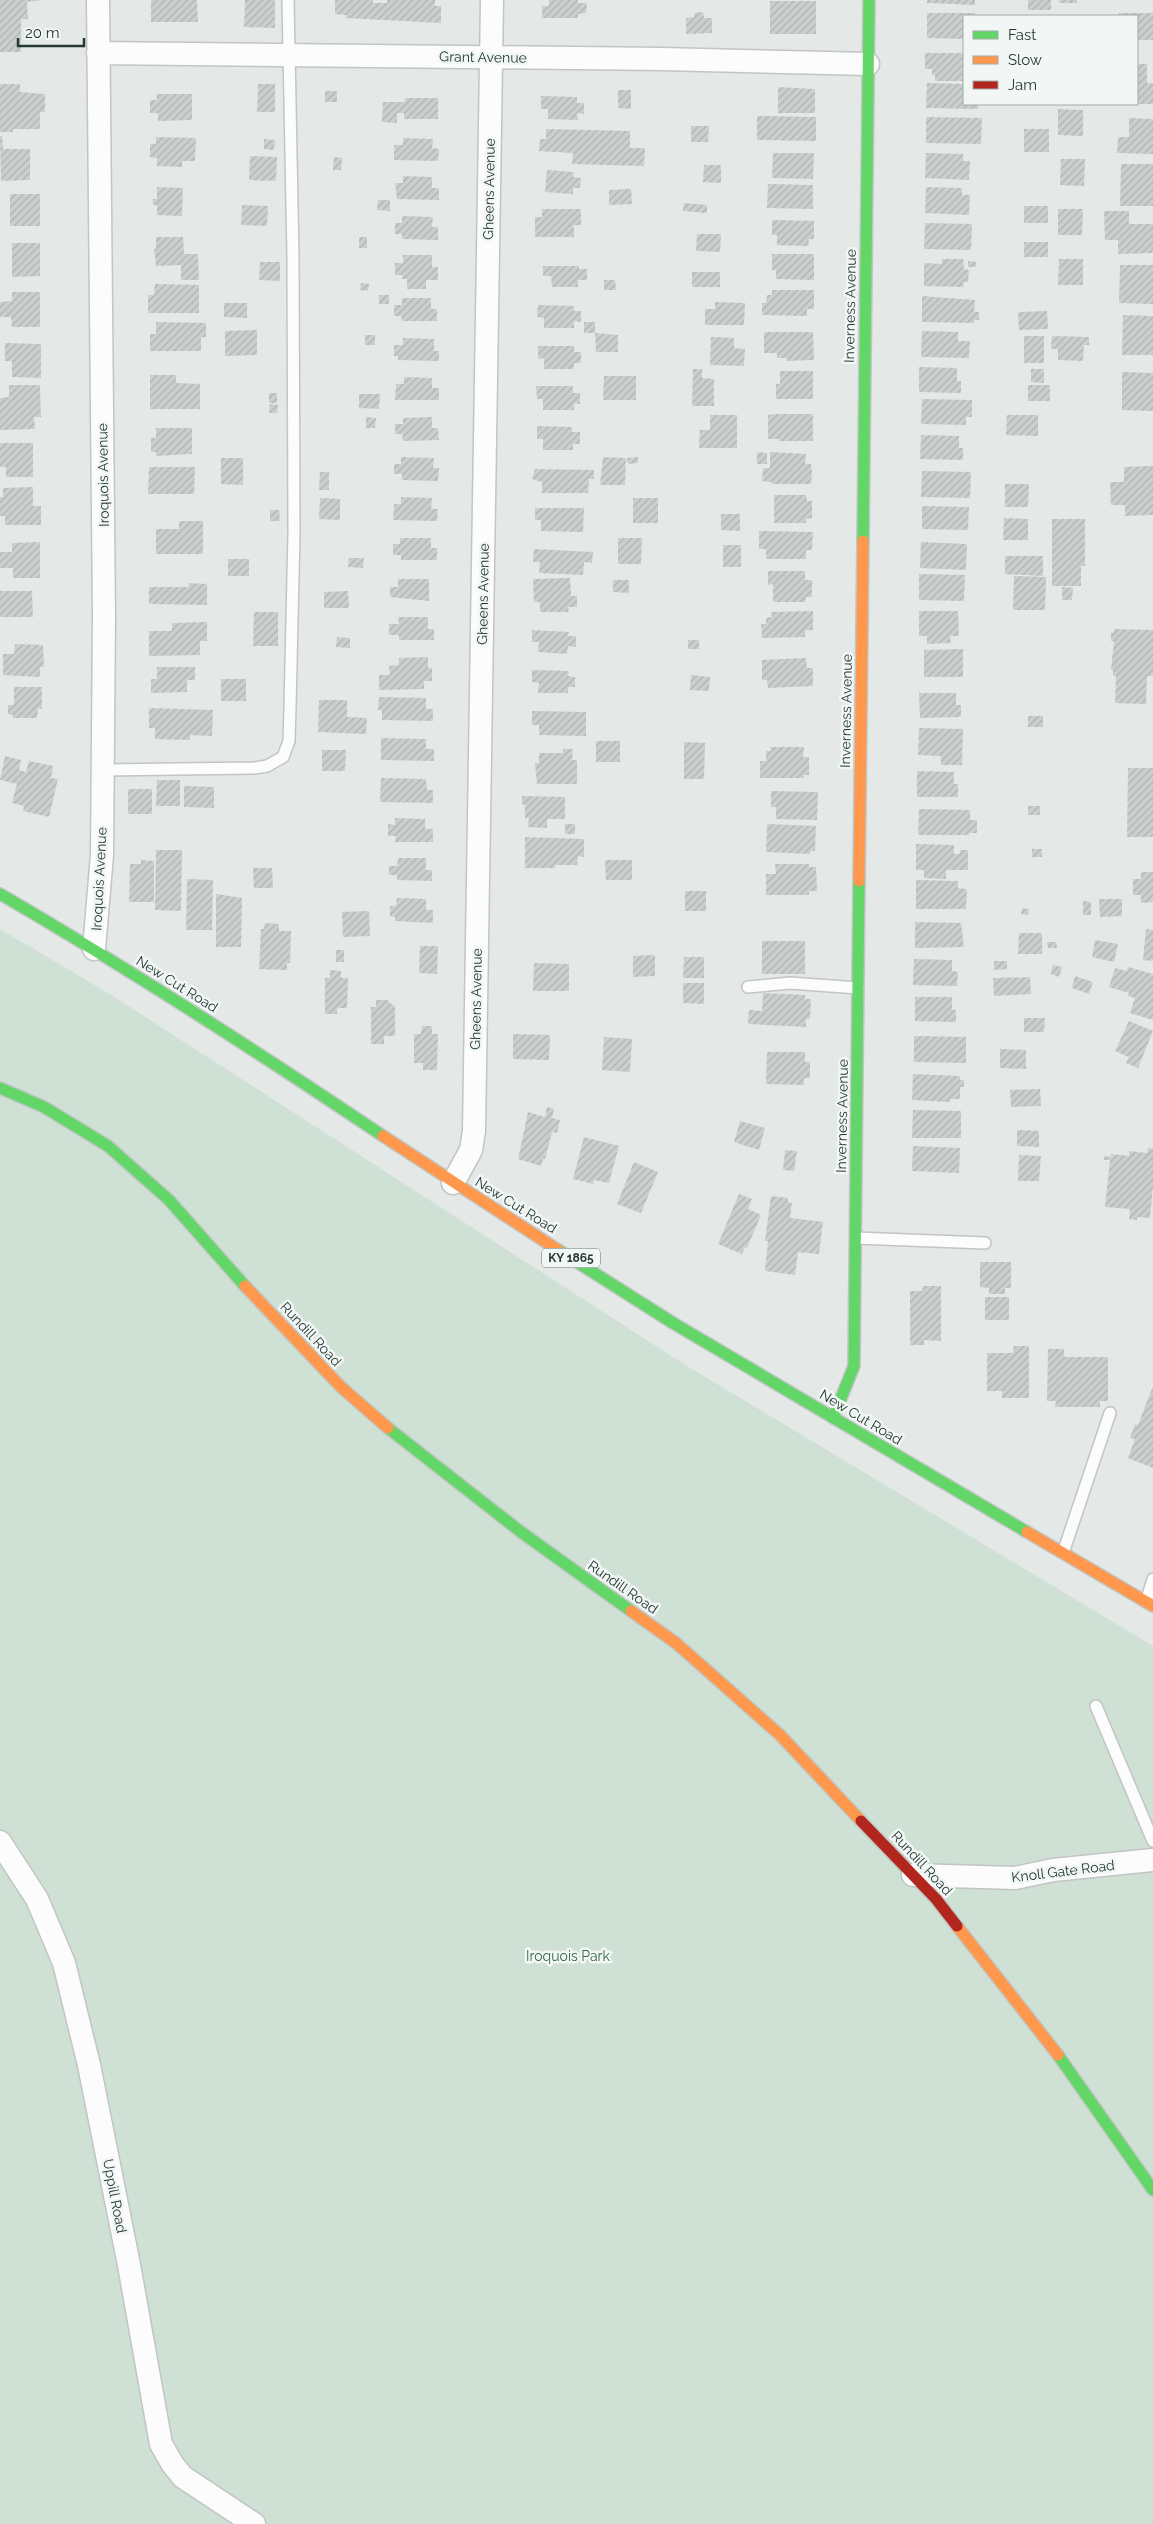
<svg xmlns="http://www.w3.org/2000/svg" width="1153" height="2524" viewBox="0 0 1153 2524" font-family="Raleway,sans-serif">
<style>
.green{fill:#cfe0d4}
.building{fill:url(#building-hatch)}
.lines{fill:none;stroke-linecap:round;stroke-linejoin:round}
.lane-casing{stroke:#c1c5c3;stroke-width:14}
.street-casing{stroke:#c1c5c3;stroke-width:25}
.fast-casing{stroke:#c0c6c3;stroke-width:14}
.slow-casing{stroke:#c0c6c3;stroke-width:14}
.jam-casing{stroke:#c0c6c3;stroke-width:14}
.lane{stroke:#fbfcfb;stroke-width:11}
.street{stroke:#fbfcfb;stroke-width:22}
.fast{stroke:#63d668;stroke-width:11}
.slow{stroke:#ff974d;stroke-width:11}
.jam{stroke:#b3261e;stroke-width:11}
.labels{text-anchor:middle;stroke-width:5;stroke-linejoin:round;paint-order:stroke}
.shield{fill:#f2f7f5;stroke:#62726e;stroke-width:1}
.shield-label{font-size:12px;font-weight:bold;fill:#243934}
.street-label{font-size:14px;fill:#243934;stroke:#f2f7f5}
.park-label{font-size:14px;fill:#346b49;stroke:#f2f7f5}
</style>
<defs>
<pattern id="building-hatch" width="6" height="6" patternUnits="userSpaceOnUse" patternTransform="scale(1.25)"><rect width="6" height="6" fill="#cbd0ce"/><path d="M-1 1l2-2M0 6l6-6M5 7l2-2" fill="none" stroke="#aeb3b2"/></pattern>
</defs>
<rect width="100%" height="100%" fill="#e4e8e6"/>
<path class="green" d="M0,929L108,993L687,1366L1153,1646V2524H0Z"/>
<path class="building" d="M0,0H42L27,2L28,19H21V52H0Z
M151,0H197L198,22H151Z
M245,0H275V28L244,27Z
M335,0H373V3H387V0H435V6H441V23L346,18V15L335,14Z
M549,0H578V3H587L586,13L578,14V18H542V6H549Z
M927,0H975V5L927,3Z
M1028,0H1051V10H1028Z
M1059,0H1077V3H1059Z
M770,1H816V34H770Z
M703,12L704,18H712V33L686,34V18L694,17V13Z
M927,13H975V16H964V39L927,38Z
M1119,13H1153V40H1137V16H1119Z
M925,53H964V81H935V75H932V69H925Z
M1137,64H1147V83H1153V104H1137Z
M927,83L964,84V104H978V109L926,108Z
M0,84H20V92L45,94V112H40V129H13V132H0Z
M258,84H275V112H257Z
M778,87L815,89V113H778Z
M618,90H631V109L618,108Z
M325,91H337V102H325Z
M156,94H192V120L158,121V113H150V100H157Z
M541,96L577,97V103H584V114L577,113L578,120L548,119V109H541Z
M405,98H438V119H404V113H397V123L382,122L383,102H405Z
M1058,109L1083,110V136L1058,135Z
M757,116L816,117V141L757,140Z
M926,117L982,118L981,144L926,143Z
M1129,118L1153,119V154L1117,153L1118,137H1129Z
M691,126H709L708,142H691Z
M546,129L630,131V148H645L644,166L572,164L573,153L539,151L540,139H546Z
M1024,129H1049V152H1024Z
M0,136H2L3,149H30V180L1,181Z
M156,137L196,138L195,161H182V167L157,166V158L150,157V144H156Z
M403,138L433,139L432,148L439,149L438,161L394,160V145H403Z
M264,139L275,140L274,150L264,149Z
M773,153H814L813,179L772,178Z
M926,153L963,154V161H970L969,180L925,178Z
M250,156L277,157L276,181L249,180Z
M334,157L342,158L341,170H333Z
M1061,159H1085L1084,186L1060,185Z
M1121,164H1153V206H1120Z
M704,165H721V183L703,182Z
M547,170L574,172L573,177L581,178L580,188H573V194L545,192Z
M403,176L432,177V188H439V200L397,199L395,183H403Z
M768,184L813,185V209L767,208Z
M157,187L183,188L182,216L157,215V205H153V199H157Z
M926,187L962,188V195H970L969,215L925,213Z
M631,189L632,204L609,205V190Z
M10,194H40V226H10Z
M378,200H390V211L377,210Z
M684,203L707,205V213L683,211Z
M242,205L268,206L267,226L241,225Z
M1024,206H1048V223H1024Z
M542,209H581V225H574V237H535V217H542Z
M1058,209H1083L1082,235H1058Z
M1104,211H1129V224H1153V253L1118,254V240H1105Z
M402,216L433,217L432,227H438V240L402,239V234H395V223H402Z
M772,220L814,221V239H809L808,246L777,245V235H772Z
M925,223L972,224L971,250L924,249Z
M697,234H721L720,252L696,251Z
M156,237H183L184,254H198L199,280H181V265L156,266L154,249H156Z
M359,237H367V248H359Z
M1024,242H1048V257H1024Z
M12,243H40V276L12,277Z
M772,254H814V280L776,279V270H772Z
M403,255H432V267H438V280H426V289H407V279H402V275H395V263H403Z
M942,259H963L964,269L969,270L968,282H963L964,287L924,286V263L942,264Z
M1059,259H1083V285H1058Z
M968,261L976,262V267H968Z
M260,262H280V281L259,280Z
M1120,265H1153V304L1119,303Z
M543,266H579V269H587V280H578V287H552L551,276H543Z
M692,272H720V287H692Z
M604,280H615L616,290H604Z
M361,283L369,284L368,291L360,290Z
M155,284L199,285V313H148V295H154Z
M772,290H814V309H807V316L762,315V303H766L767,295H772Z
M12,292H40V327H12L11,317H0V302L12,301Z
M379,295H389V304H379Z
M922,296L975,300L974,312H979V320H974V323L922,322Z
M402,298H431V309H437V321H402L401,316H394V305H402Z
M715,302L745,303L744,325H705V309H715Z
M224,303H247V318L224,317Z
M538,305L574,306V311H581V322L574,321V328H544V318L537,317Z
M1047,311L1048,329L1019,330L1018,312Z
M1123,315L1153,316V355H1122Z
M156,322L206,323V337H201V351H150V334H156Z
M584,322H595V333H584Z
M257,330V355L225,356V331Z
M922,331L958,332V341H970L969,358L921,357Z
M764,332H813L814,360L787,361V358H777V353H764Z
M595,333L618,335V352H596Z
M365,335H375V345H365Z
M1024,336H1044V363H1024Z
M1052,336L1089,337V345H1084L1083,361L1058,360V349H1051Z
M711,337L734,338V348L745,349L744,366L710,365Z
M403,338L434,339V351H439V361L398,360V356H394V345H403Z
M5,343L41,344V378L12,377V361H5Z
M538,346H574V352H581V363H574V369H544V358L538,359Z
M919,367L957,368V381H961V393L919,392Z
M693,369H702V378L714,379V406H692Z
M1031,369H1044V383L1031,382Z
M780,371H813V399H776V384H780Z
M1122,372L1153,373V411L1122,410Z
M150,375H176V383L200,384V409H150Z
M604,376H636V400H603Z
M404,377L432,378V388H439V400H395L396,384H404Z
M9,385H40L41,417H34L35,429L0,430V398L9,397Z
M1028,385H1050V401H1028Z
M536,386H573V393H580V404L574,403V410H543V399H537Z
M269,393H277V403H269Z
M359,394H380L379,409L359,408Z
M922,399L972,400V417H966V425L921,424Z
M270,404L278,405L277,413H269Z
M779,414H813V441H779V439H768V415Z
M710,415H737V448H699L700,430H710Z
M1007,415H1038V436L1006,435Z
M366,417L376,418L375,428H366Z
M432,417V428H438L439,440L403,441L402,434H395V424H403V418Z
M537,426L572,427V432H580V444H573V450H543V439H537Z
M156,428H192V454L156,456V452H151V438H156Z
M921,435L959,436V448H963V460L920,459Z
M0,443H33V477H6V467H0Z
M757,452L767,453V464H757Z
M770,452L806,454L805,464H811L812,472L811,484H772V482L762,481L763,468H770Z
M401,457L434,458L433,468H439L438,481L402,480V474H394V464H401Z
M603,457L626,458L625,485H600Z
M638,457V463L628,464L627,458Z
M221,458H243V485L221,484Z
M1153,466V515L1125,516V505H1111L1110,482H1124V467Z
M149,467H195L194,494H148Z
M535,469L594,470V479H589L588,493H542V482L532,479Z
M922,471L971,472L970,498L921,497Z
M320,472H329V490H319Z
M1005,484H1029L1028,507H1005Z
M33,487V506H41V525H5V516H0V497H3V488Z
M774,495H806L807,501H812V518L806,519V523H774Z
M401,497L432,498L431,509H438L437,521L393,520L394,504H401Z
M320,498L340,499V520L319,519Z
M633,498H658V523H633Z
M922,506L969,507L968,530L922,529Z
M535,508H584L583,532L541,531V520H535Z
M270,510H279L280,521H270Z
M721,514H740V531L721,530Z
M1004,518L1028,519V540H1003Z
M1052,519H1085V566H1081V586H1052Z
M179,521H203V554H156V529H179Z
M759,531L813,532L812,550H806V559H766V549H759Z
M400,538H431V548H437V560H401V555H393V544H400Z
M618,538H642L641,564H618Z
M40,542V578H13V568H0V552H12V543Z
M921,542L967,544L966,570L920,568Z
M723,545H741V567H723Z
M534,549L593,552L592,563L584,562L583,575L539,573L540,562H533Z
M1005,556H1043V576L1005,574Z
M349,558H364L363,568L348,567Z
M228,559H249V576H228Z
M768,571H805V580H812V597H806L805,602H773V584L768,585Z
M919,574L965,575L964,601L919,600Z
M1014,576L1046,577L1045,610H1013Z
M570,578L571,596H577V607H568L569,612H540V602H534L533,579Z
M398,579H429V601L390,597V587H398Z
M613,580H629V593L613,592Z
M189,583L207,584V605L149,604V587H189Z
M1062,587L1073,588L1072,600H1062Z
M0,591H32L33,617H0Z
M348,591L349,608H324V592Z
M813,611V630H805V637L762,638L761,624H766V618L772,617L771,612Z
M919,611H958L959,636H950L951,643L927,644V636H919Z
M254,612H278V646H253Z
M398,617H428V629H434V640H399V635H389V624H399Z
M207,622V641H200V655L149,656V631H172V623Z
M1114,629L1153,630V676H1147L1146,704L1115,703L1116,676H1113V670H1111L1114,641H1111V632L1114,633Z
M532,630L569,632L568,636H576V647L568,646L567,654L538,652L539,642H532Z
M337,637L350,638V648L336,647Z
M688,640H699V649H688Z
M15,644L43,645L44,667H40V677L3,675V654H14Z
M963,649V677H924V650Z
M428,657V668H432V681H424V689L379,690V675H390L389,666L399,665V658Z
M806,658L807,668H813V686L768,688L767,680H762V660Z
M157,667H195V680H187V692L151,693V679H157Z
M532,670L569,671L568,676L575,677V687H568V693H538L539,683L532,682Z
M691,675L710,677L709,691L690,690Z
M221,679H246V701H221Z
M14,687H42V709L38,708L37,718H13V715L8,714V705H14Z
M919,693H956V705H961V717L920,718Z
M379,697L426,698V709H433V721L382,720V710H378Z
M319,700H347V717L367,718L366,734L318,732Z
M149,708L213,710L212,736L190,735V740L155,739V728H149Z
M532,711L586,712V736L539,735V725H532Z
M1028,716H1043V727H1028Z
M919,728L963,729L962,765H941V756L918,755Z
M381,738L426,739V749H434V761L381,760Z
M596,741H620V762H596Z
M684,742L705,743L704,779H684Z
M770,747H804L803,757H809V775H804V778H760V761H766V751H771Z
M563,749H573L572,760H577V784H537L535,763H539V753H563Z
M322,750H346L345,771H322Z
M5,756L21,760L19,770L26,772L29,761L53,766L51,778L58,779L49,817L23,811L24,806L12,803L17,784L0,780Z
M1128,768H1153V837H1127Z
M917,771L954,772V784H958V797H917Z
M381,778L426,779L427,790H433V803L380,802Z
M157,780H180V806H156Z
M184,786L214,787V808L184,807Z
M128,789H152V814H128Z
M771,791L818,792L817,820L776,819V807H771Z
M522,796L565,797V819H547V828L528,827L529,818H525V804L522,805Z
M1028,806H1040V815H1028Z
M919,809L970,810V820H977V833H969V835H918Z
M395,818L425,819V829H433V842H395L396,836H388V824L395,825Z
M565,824H575V834H565Z
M767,824L816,826L815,851H810V854L766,852Z
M525,837L584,839V857L578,856L577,865H555V868H525Z
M916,844L954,845V854H960V850H968V870H946V879L924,878V870H916Z
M1032,849H1042V857H1032Z
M156,850H182L181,911L155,910Z
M398,858H426V870H432V881L397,880V875H389V866H397Z
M141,860L154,861V902H129L130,864H141Z
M605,860H632V880H606Z
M775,864H809V867H816L817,891H809V895H766V874H776Z
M253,868H272L273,888H254Z
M1141,872H1153V902L1141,903V895H1133V879H1141Z
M187,879L213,880L212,930H186Z
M916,880L958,881V888L967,889L966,909H916Z
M685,891H706V911H685Z
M216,894L242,898L241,947H216Z
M397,898L426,899V910H433V923L395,921V917L390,916V906H396Z
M1099,899H1122V916L1100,917Z
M1083,901L1091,902V915H1083Z
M1022,908L1029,909L1028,915L1021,914Z
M369,911L370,936L343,937L342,912Z
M915,922L961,923L964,947L915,948Z
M265,923L279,924V931H291L290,963H287V970L259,969L261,929H264Z
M1146,929L1153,930V961L1143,960Z
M1019,933H1042V954H1018Z
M1095,940L1118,944L1114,962L1092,957Z
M762,941H805V974H762Z
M1047,942H1056L1057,948H1048Z
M420,946H438L437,974L419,973Z
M336,950H344V962H336Z
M655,955V976L633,977V956Z
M684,957H704V978H683Z
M914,959L952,960V971L958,972L957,986L913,985Z
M994,961H1007V969L994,970Z
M534,963L569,964V991H533Z
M1053,965L1062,967L1059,977L1051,974Z
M1128,967L1153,974V1020L1130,1013L1135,998L1128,996L1129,993L1109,987L1115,968L1127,971Z
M330,970L341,971V978H348L347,1008H337V1014H325V978H330Z
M1075,976L1093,982L1089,994L1072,988Z
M1030,977L1031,994L994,996L993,978Z
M683,983H704V1004L683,1003Z
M763,993L805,995V999H811L810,1019H806V1027L748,1024L749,1010L762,1011Z
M915,997H952V1010H956V1022L915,1021Z
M376,1000H387L395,1007V1036H384V1044H371V1007H376Z
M1024,1018H1045L1044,1032H1024Z
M1129,1021L1153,1031L1138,1068L1126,1063L1129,1057L1115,1051Z
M422,1026H432V1034H438L437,1070H423V1063H414V1034H421Z
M513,1034L550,1035L549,1060L513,1059Z
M914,1036L966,1037V1063L914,1062Z
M604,1037L632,1039L630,1072L602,1070Z
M1000,1049L1026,1050V1069L1000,1068Z
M767,1052H805V1062H810V1078H804V1085L766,1084Z
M913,1074L960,1076V1080H964V1087H960V1099H950V1102L912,1100Z
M1040,1089L1041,1106L1011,1107L1010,1090Z
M547,1107L554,1109L552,1118L560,1120L557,1133L552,1132L545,1159H543L541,1166L518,1159L528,1112L545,1117Z
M913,1110L961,1111V1138H912Z
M740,1121L765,1128L759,1150L734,1142Z
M1017,1130L1039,1131V1147L1017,1146Z
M584,1137L619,1146L609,1183L594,1180L593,1184L573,1179Z
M913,1146L960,1148L959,1173L912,1171Z
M1148,1148L1153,1149V1186L1150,1218L1137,1217V1220L1129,1219L1130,1209L1105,1207L1110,1160H1104V1156L1111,1157V1154L1129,1156V1151L1147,1153Z
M785,1150L797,1151L794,1171L783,1170Z
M1019,1155L1041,1156L1039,1181H1018Z
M634,1162L658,1172L641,1213L617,1204Z
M739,1194L752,1199L748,1209L761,1215L747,1248L745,1247L742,1254L718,1244Z
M771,1196L788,1198V1202L792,1203L790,1218L823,1222L819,1254L798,1252L795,1275L765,1271L768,1241H765Z
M980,1262H1011V1288H1005V1294H989V1288L980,1287Z
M923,1286H941V1341L924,1340V1345H910V1291H922Z
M985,1297H1009V1320H985Z
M1014,1346H1029V1398H1002V1391H987V1353H1013Z
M1048,1349H1064V1357H1108V1401H1100V1407H1055L1056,1401H1047Z
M1153,1386V1468L1128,1458L1135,1439L1130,1438L1135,1424L1138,1425Z"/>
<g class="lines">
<g class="lane-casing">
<path id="lane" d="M102,770L254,768L267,766L283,757L289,741L290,707L294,533L293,256L288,0
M748,987L790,983L858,988
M856,1238L985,1243
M1063,1553L1110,1413
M1146,1602L1153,1579
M1096,1706L1153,1841"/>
</g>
<g class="street-casing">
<path id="street" d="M98,53L662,59L868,64
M94,949L102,855L104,617L98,0
M453,1183L471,1150L474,1131L492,0
M0,1842L37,1899L64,1963L89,2065L129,2265L161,2444L173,2465L183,2477L254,2524
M913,1875L1015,1878L1053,1870L1153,1860"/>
</g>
<g class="fast-casing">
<path id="fast" d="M863,541L869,0
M0,894C131,970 258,1052 383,1136
M0,1088L44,1107L108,1146L169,1200L245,1286
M558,1250L673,1323L1027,1532
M833,1418L854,1366L859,881
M388,1428L521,1532L631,1611
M1058,2055L1153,2190"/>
</g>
<g class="slow-casing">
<path id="slow" d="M859,881L863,541
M383,1136L558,1250
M245,1286L341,1387L388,1428
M1027,1532L1153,1606
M631,1611L676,1643L780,1735L861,1821
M957,1926L1058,2055"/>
</g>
<g class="jam-casing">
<path id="jam" d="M861,1821L936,1899L957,1926"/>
</g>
<use href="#lane" class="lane"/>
<use href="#street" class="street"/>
<use href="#fast" class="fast"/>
<use href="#slow" class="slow"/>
<use href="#jam" class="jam"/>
</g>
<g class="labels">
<rect class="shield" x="542" y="1248.5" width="58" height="19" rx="4"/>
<g class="shield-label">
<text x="571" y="1262">KY 1865</text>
</g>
<g class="street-label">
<text transform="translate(483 57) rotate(1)" y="5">Grant Avenue</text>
<text transform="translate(489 189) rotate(-89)" y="5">Gheens Avenue</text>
<text transform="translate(850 306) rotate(-89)" y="5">Inverness Avenue</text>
<text transform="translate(103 475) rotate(-91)" y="5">Iroquois Avenue</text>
<text transform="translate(483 594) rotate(-89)" y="5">Gheens Avenue</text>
<text transform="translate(846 711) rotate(-89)" y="5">Inverness Avenue</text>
<text transform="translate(99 879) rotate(-87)" y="5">Iroquois Avenue</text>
<text transform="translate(177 984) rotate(32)" y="5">New Cut Road</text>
<text transform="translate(476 999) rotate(-89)" y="5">Gheens Avenue</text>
<text transform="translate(842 1116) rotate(-89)" y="5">Inverness Avenue</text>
<text transform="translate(516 1205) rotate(32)" y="5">New Cut Road</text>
<text transform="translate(311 1334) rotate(47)" y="5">Rundill Road</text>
<text transform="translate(861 1417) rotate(31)" y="5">New Cut Road</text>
<text transform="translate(623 1587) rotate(35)" y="5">Rundill Road</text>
<text transform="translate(922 1863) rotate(47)" y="5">Rundill Road</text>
<text transform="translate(1063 1871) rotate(-7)" y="5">Knoll Gate Road</text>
<text transform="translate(115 2196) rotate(79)" y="5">Uppill Road</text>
</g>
<g class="park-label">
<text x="568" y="1961">Iroquois Park</text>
</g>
</g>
<rect x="963" y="15" width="175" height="90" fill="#f2f7f5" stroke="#a0aba8"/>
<rect x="973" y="31" width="25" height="8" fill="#63d668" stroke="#a0aba8"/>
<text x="1008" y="40" font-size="15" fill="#243934">Fast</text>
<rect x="973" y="56" width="25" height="8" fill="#ff974d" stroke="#a0aba8"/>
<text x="1008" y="65" font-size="15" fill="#243934">Slow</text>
<rect x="973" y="81" width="25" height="8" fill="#b3261e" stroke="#a0aba8"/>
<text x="1008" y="90" font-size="15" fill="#243934">Jam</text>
<path d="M18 38v8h66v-8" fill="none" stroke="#243934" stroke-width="2.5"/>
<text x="25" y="38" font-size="15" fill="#243934" stroke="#f2f7f5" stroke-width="4" paint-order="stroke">20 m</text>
</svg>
